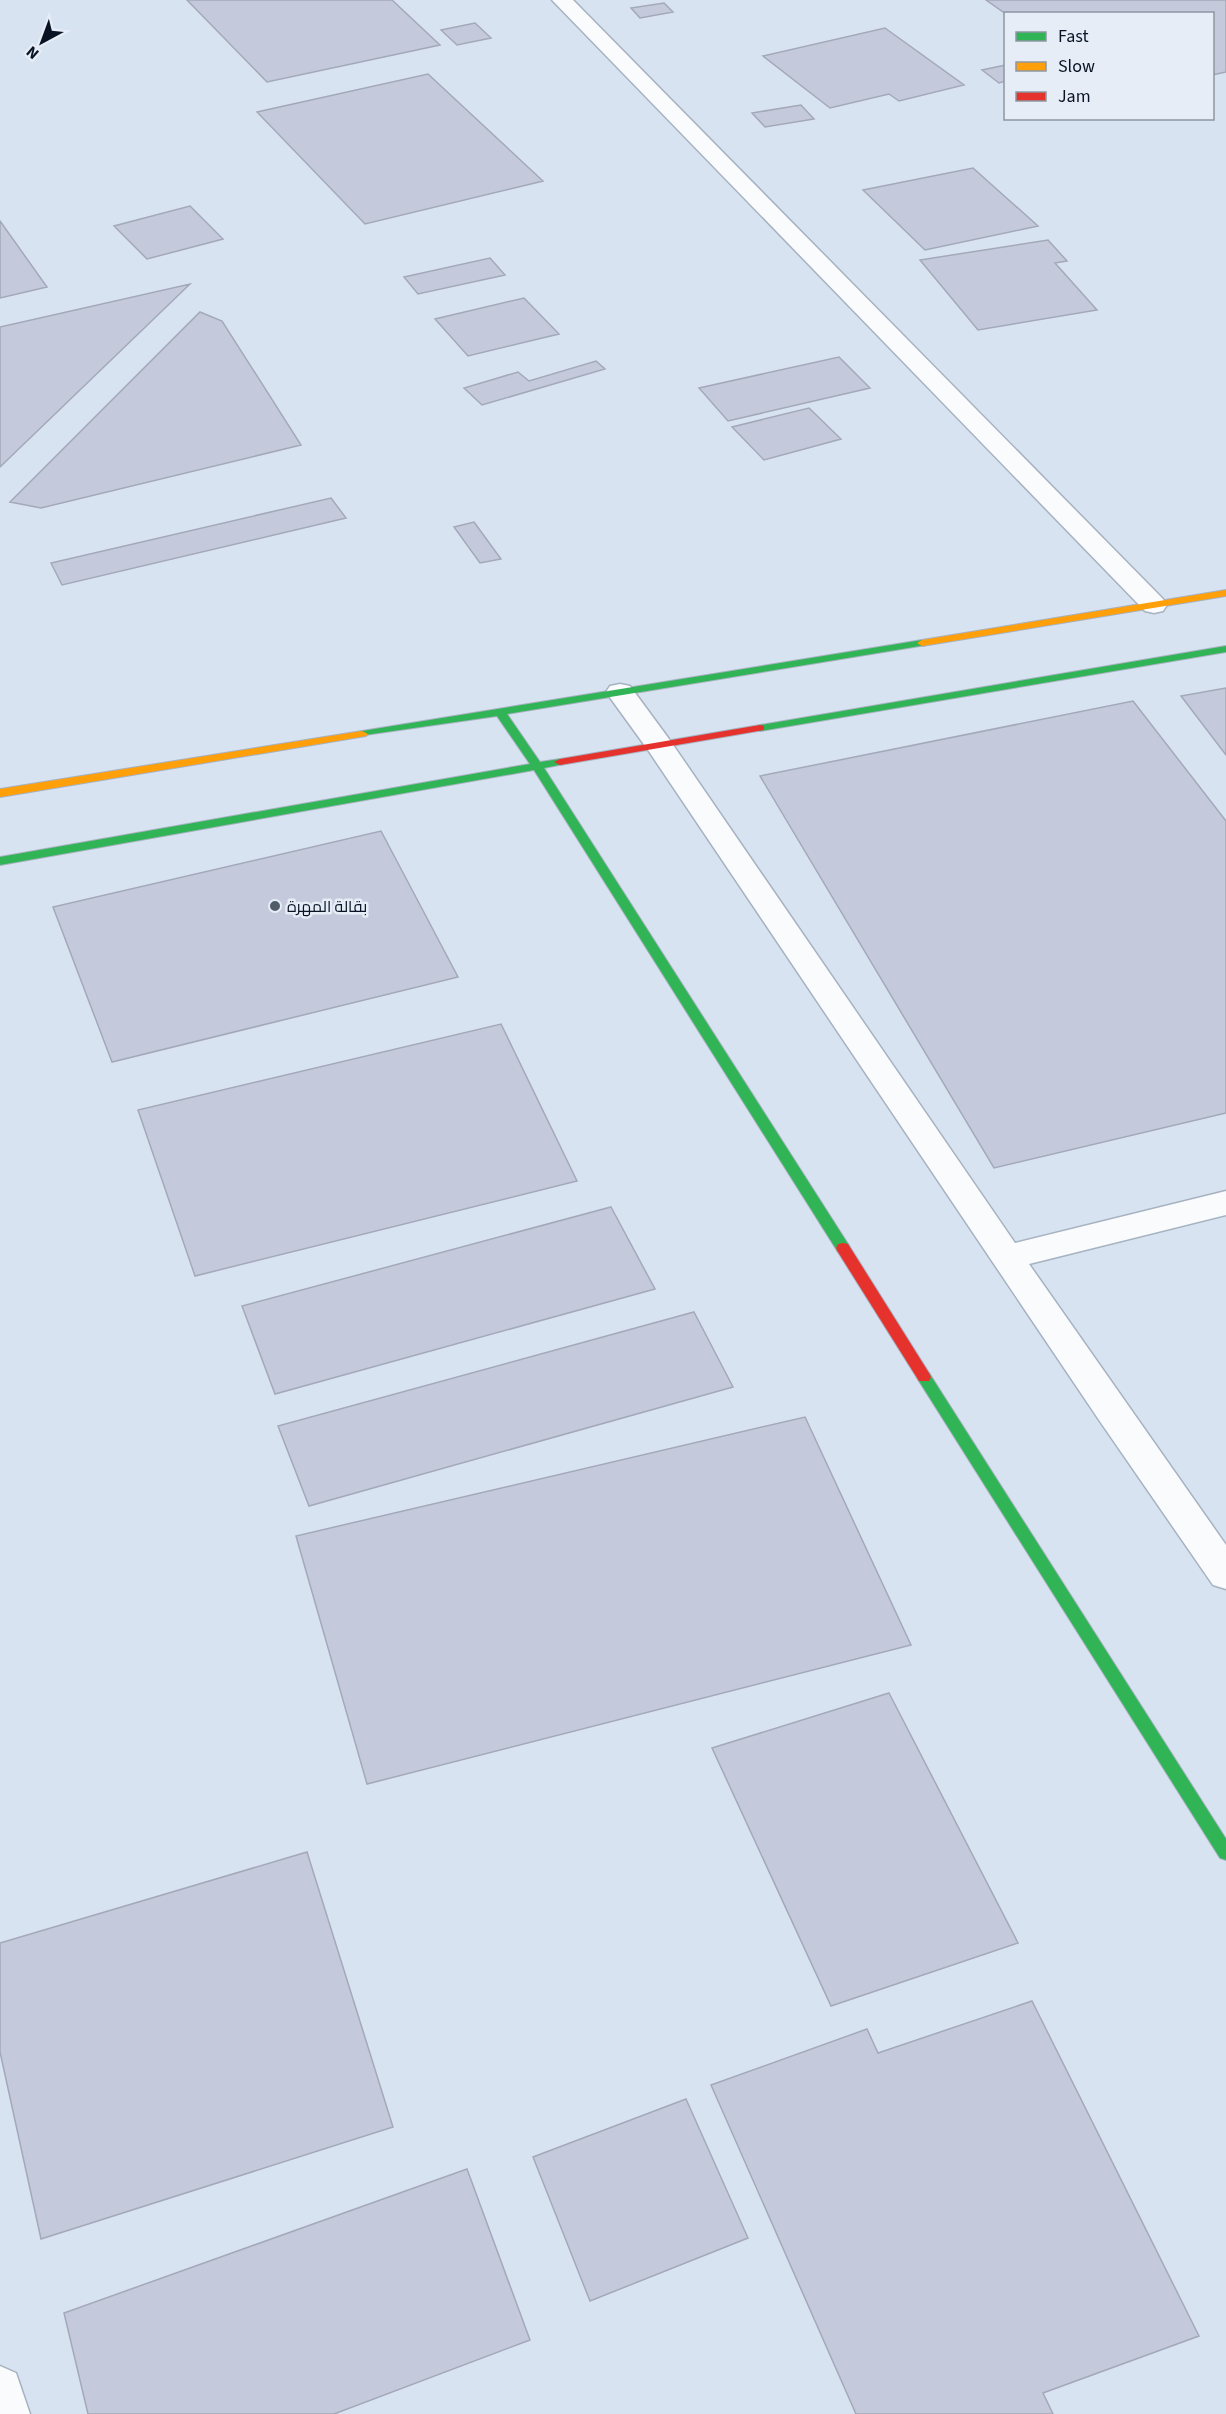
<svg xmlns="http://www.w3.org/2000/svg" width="1226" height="2414" viewBox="0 0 1226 2414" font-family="'Source Sans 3',Cairo,sans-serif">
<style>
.building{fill:#c4cadb;stroke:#a3a9b9;stroke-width:1.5}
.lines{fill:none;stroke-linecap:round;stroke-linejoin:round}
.street-casing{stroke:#a7b2c1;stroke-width:3}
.fast-casing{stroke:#a7b2c1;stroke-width:2}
.slow-casing{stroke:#a7b2c1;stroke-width:2}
.jam-casing{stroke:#a7b2c1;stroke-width:2}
.street{fill:#f9fbfd;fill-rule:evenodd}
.fast{fill:#30b455;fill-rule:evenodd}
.slow{fill:#ff9f0a;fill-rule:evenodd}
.jam{fill:#e5322d;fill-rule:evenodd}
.poi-dot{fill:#515c6b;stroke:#e6edf7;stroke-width:2}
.labels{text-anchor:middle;stroke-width:5;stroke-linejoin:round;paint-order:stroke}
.poi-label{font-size:16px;fill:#081323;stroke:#e6edf7;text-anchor:start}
</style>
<rect width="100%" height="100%" fill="#d8e3f2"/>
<path class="building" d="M187,0H392L440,45L267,82Z
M986,0H1226V72L1212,75V14H1006Z
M664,3L673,12L640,18L631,8Z
M475,23L491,38L457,45L441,30Z
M885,28L964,85L899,101L889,94L830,108L763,56Z
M1006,65V81L999,83L982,70Z
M428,74L543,181L365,224L257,112Z
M801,105L814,119L765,127L752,113Z
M973,168L1038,226L925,250L863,190Z
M190,206L223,239L147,259L114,226Z
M0,221L47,287L0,298Z
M1048,240L1067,261L1055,263L1097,310L978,330L920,260Z
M490,258L505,275L418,294L404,277Z
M190,284L0,467V327Z
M524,298L559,334L468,356L435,319Z
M200,312L222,321L301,445L41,508L10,502Z
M839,357L870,388L728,421L699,388Z
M596,361L605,369L482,405L464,388L518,372L529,381Z
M809,408L841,439L764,460L732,427Z
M331,498L346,518L62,585L51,563Z
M474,522L501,559L480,563L454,527Z
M1226,688V755L1181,696Z
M1133,701L1226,821V1113L994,1168L760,776Z
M381,831L458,977L112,1062L53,907Z
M501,1024L577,1181L195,1276L138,1110Z
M611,1207L655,1289L275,1394L242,1306Z
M694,1312L733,1387L309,1506L278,1426Z
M805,1417L911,1645L367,1784L296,1536Z
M889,1693L1018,1943L831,2006L712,1748Z
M307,1852L393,2127L41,2239L0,2052V1943Z
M1032,2001L1199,2336L1043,2393L1053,2414H856L711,2085L867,2029L878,2053Z
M686,2099L748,2238L590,2301L533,2157Z
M467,2169L530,2340L334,2414H88L64,2313Z"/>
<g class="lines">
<g class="street-casing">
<path id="street" d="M552,0H573L1163,599L1167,605L1163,611L1154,613L1145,611Z
M620,684L630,686L669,739L1015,1243L1226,1191V1215L1029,1264L1226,1545V1589L1213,1585L1099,1420L648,750L606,692L610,686Z
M0,2366L16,2373L30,2414H0Z"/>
</g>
<g class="fast-casing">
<path id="fast" d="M922,640L926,641V645L507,714L540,762L560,759L566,762L564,764L544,768L848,1244L850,1248L848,1252H838L534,770L0,865V857L530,764L497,716L358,736L356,734L362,731Z
M1226,646V652L760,731L754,728L760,725Z
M924,1372L929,1373L1226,1839V1860L1220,1858L919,1381L917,1377L919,1373Z"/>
</g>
<g class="slow-casing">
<path id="slow" d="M1226,590V596L922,646L917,643L922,640Z
M362,731L368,734L366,736L0,797V789Z"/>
</g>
<g class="jam-casing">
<path id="jam" d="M760,725L764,726V730L560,765L554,762L560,759Z
M843,1243L848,1244L929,1373L931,1377L929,1381H919L838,1252L836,1248L838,1244Z"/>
</g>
<use href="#street" class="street"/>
<use href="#fast" class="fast"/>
<use href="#slow" class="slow"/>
<use href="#jam" class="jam"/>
</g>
<circle class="poi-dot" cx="275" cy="906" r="6"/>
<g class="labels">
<g class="poi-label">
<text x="287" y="912">بقالة المهرة</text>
</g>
</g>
<rect x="1004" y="12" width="210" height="108" fill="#e6edf7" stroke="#8d96a2" stroke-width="1.5"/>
<rect x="1016" y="32" width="30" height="9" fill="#30b455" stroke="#8d96a2" stroke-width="1.5"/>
<text x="1058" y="42" font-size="18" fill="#081323">Fast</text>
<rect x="1016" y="62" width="30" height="9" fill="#ff9f0a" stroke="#8d96a2" stroke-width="1.5"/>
<text x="1058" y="72" font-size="18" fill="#081323">Slow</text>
<rect x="1016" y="92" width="30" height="9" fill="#e5322d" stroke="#8d96a2" stroke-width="1.5"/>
<text x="1058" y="102" font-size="18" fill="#081323">Jam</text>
<g transform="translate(42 42) rotate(221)" stroke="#e6edf7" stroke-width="4.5" paint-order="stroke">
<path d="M0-4.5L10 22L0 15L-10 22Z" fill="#081323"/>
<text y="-9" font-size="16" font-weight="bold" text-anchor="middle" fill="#081323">N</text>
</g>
</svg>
